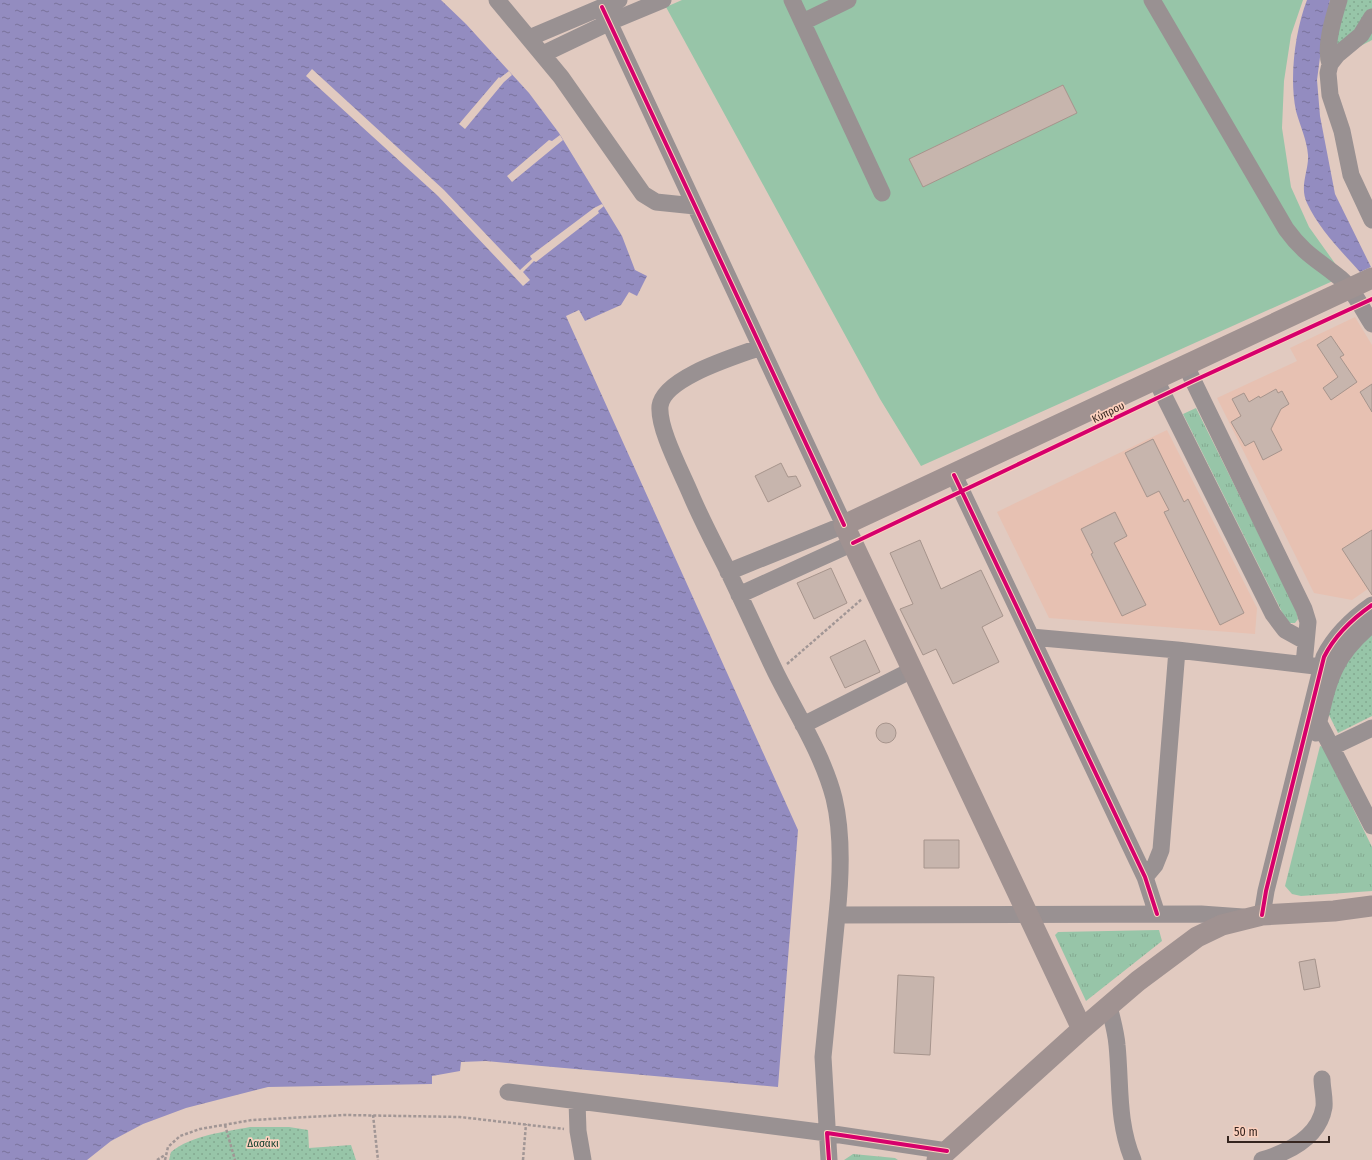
<svg xmlns="http://www.w3.org/2000/svg" width="1372" height="1160" viewBox="0 0 1372 1160" font-family="'Fira Sans Condensed',sans-serif">
<style>
.built{fill:#e7c1b2}
.grass{fill:url(#grass-tufts)}
.park{fill:url(#park-dots)}
.garden{fill:#97c5a8}
.water{fill:url(#water-ripples)}
.pier{fill:#e1cac0}
.building{fill:#c7b5ad;stroke:#a6948c}
.lines{fill:none;stroke-linecap:round;stroke-linejoin:round}
.path{stroke:#a19695;stroke-width:2.5;stroke-dasharray:3 2;stroke-linecap:butt}
.minor{stroke:#999192;stroke-width:17}
.major{stroke:#a09291;stroke-width:21}
.cycleway-casing{stroke:#fcd1bf;stroke-width:6}
.cycleway{stroke:#d6006c;stroke-width:4}
.labels{text-anchor:middle;stroke-width:3.5;stroke-linejoin:round;paint-order:stroke}
.street-label{font-size:11px;fill:#35251f;stroke:#fcd1bf}
.park-label{font-size:11px;fill:#154230;stroke:#fcd1bf}
</style>
<defs>
<pattern id="grass-tufts" width="24" height="20" patternUnits="userSpaceOnUse"><rect width="24" height="20" fill="#97c5a8"/><path d="M3 7l-1-3M5 7V3M7 7l1-3M15 17l-1-3M17 17v-4M19 17l1-3" fill="none" stroke="#83a990"/></pattern>
<pattern id="park-dots" width="8" height="8" patternUnits="userSpaceOnUse"><rect width="8" height="8" fill="#97c5a8"/><path d="M2 2h.1M6 6h.1" fill="none" stroke="#83a990" stroke-width="1.8" stroke-linecap="round"/></pattern>
<pattern id="water-ripples" width="26" height="14" patternUnits="userSpaceOnUse"><rect width="26" height="14" fill="#938cc0"/><path d="M2 4q2-2 4 0t4 0M15 11q2-2 4 0t4 0" fill="none" stroke="#79729b"/></pattern>
</defs>
<rect width="100%" height="100%" fill="#e1cac0"/>
<path class="built" d="M1355,317L1372,345V586L1352,600L1314,593L1217,398L1297,361L1290,348Z
M1167,430L1257,608L1255,634L1049,618L997,512Z"/>
<path class="grass" d="M1196,408L1296,609L1298,619L1295,623H1290L1284,616L1183,414Z
M1320,746L1323,747L1372,847V891L1301,896L1292,894L1285,886Z
M1159,930L1162,941L1086,1001L1055,935L1058,932Z
M853,1154L895,1158L898,1160H844Z"/>
<path class="park" d="M1343,0H1372V40L1337,58L1335,29Z
M1372,631V716L1338,733L1328,713L1340,674L1350,653Z
M250,1127H289L308,1130L309,1148L351,1145L356,1160H169L171,1152C192,1135 224,1132 250,1127Z"/>
<path class="garden" d="M682,0H1303L1291,35L1284,81L1282,128L1291,187L1309,227L1344,276L921,466L880,399L666,7Z"/>
<path class="water" d="M0,0H441L466,24L529,93L559,133L622,236L635,270L647,276L637,296L629,292L621,305L585,321L579,310L566,316L798,830L778,1087L486,1061L461,1062L460,1071L432,1076V1084L268,1087L186,1108L143,1124L111,1141L87,1160H0Z
M1307,0H1330L1322,42L1317,80L1320,116L1335,194L1371,267L1360,272C1341,251 1319,229 1307,203C1299,186 1309,171 1308,155C1307,140 1300,126 1296,111C1289,78 1295,31 1307,0Z"/>
<path class="pier" d="M312,69L444,190L520,270L532,259L530,256L594,208L602,204L604,206L598,211L599,213L536,262L534,261L523,272L530,280L523,286L438,196L306,76Z
M509,71L512,75L504,82L465,129L459,124L499,77L500,78Z
M560,135L563,140L512,182L507,176L549,140L552,141Z"/>
<path class="building" d="M1063,85L1077,113L923,187L909,159Z
M1331,336L1344,355L1340,357L1357,382L1331,400L1323,388L1338,377L1317,345Z
M1372,384V412L1360,392Z
M1276,389L1278,393L1282,391L1289,404L1281,409L1271,429L1282,450L1263,460L1254,441L1245,446L1231,422L1241,416L1232,399L1244,393L1249,402L1259,396L1260,398Z
M1153,439L1184,502L1188,499L1244,613L1220,625L1164,512L1169,510L1159,491L1147,497L1125,453Z
M781,463L788,477L796,476L801,486L768,502L755,476Z
M1115,512L1127,536L1114,543L1146,605L1122,616L1091,554L1093,553L1081,529Z
M1372,530V595L1342,549Z
M920,540L941,589L981,570L1003,616L982,627L999,662L953,684L936,649L923,655L900,609L913,604L890,553Z
M831,568L847,603L814,619L797,583Z
M865,640L880,672L845,688L830,657Z
M876 733a10 10 0 1 1 20 0a10 10 0 1 1-20 0Z
M924,840H959V868H924Z
M1315,959L1320,987L1304,990L1299,962Z
M898,975L934,977L930,1055L894,1053Z"/>
<g class="lines">
<path class="path" d="M787,664L862,599
M373,1115L378,1160
M225,1125L235,1160
M157,1160L165,1155
M165,1160L168,1147L180,1136L200,1129L252,1120L345,1115L460,1117L564,1129
M523,1160L526,1124"/>
<path class="minor" d="M497,0L561,77L643,194L656,202L695,206
M792,0L882,193
M1152,0L1286,229C1304,254 1318,260 1340,278C1354,290 1362,309 1372,324
M602,7L844,525L728,572
M1372,17L1361,35L1337,55L1330,64L1328,73L1330,95L1342,131L1351,175L1372,220
M803,22L848,0
M529,38L619,0
M543,54L610,22L663,0
M1330,64C1324,47 1334,16 1339,0
M761,347C737,356 664,377 660,406C658,429 682,473 691,495C702,521 716,547 729,573C745,606 760,640 776,673C796,713 823,755 834,798C843,835 841,877 837,915
M1186,366L1304,609L1308,622L1304,664
M1156,380L1273,614L1285,630L1305,641
M954,475L1145,877L1157,914
M739,595L853,543
M1031,637L1177,650L1315,666
M1319,723L1372,826
M803,725L912,670
M1316,733C1329,682 1330,659 1372,624
M1332,747L1372,728
M1145,877L1155,865L1161,850L1177,650
M1262,915L1266,891L1324,657C1335,635 1352,619 1372,605
M1109,1006C1112,1019 1116,1032 1117,1045C1121,1085 1117,1122 1133,1160
M508,1092L827,1133L947,1151
M577,1101L578,1131L583,1160
M829,1160L823,1057L837,915L1201,914L1243,917
M1262,1160C1289,1152 1319,1137 1324,1107C1325,1098 1322,1088 1322,1079"/>
<path class="major" d="M1082,1029L844,525L1372,278
M937,1160L1082,1029L1138,981L1197,937L1222,925L1262,915L1334,911L1372,906"/>
<g class="cycleway-casing">
<path id="cycleway" d="M602,7L844,525
M954,475L1145,877L1157,914
M853,543L1193,381L1372,299
M1262,915L1266,891L1324,657C1335,635 1352,619 1372,605
M829,1160L827,1133L947,1151"/>
</g>
<use href="#cycleway" class="cycleway"/>
</g>
<g class="labels">
<g class="street-label">
<text transform="translate(1108 412) rotate(-26)" y="4">Κύπρου</text>
</g>
<g class="park-label">
<text x="263" y="1147">Δασάκι</text>
</g>
</g>
<path d="M1228 1136v6h101v-6" fill="none" stroke="#35251f" stroke-width="2"/>
<text x="1234" y="1136" font-size="12" fill="#35251f" stroke="#fcd1bf" stroke-width="3" paint-order="stroke">50 m</text>
</svg>
